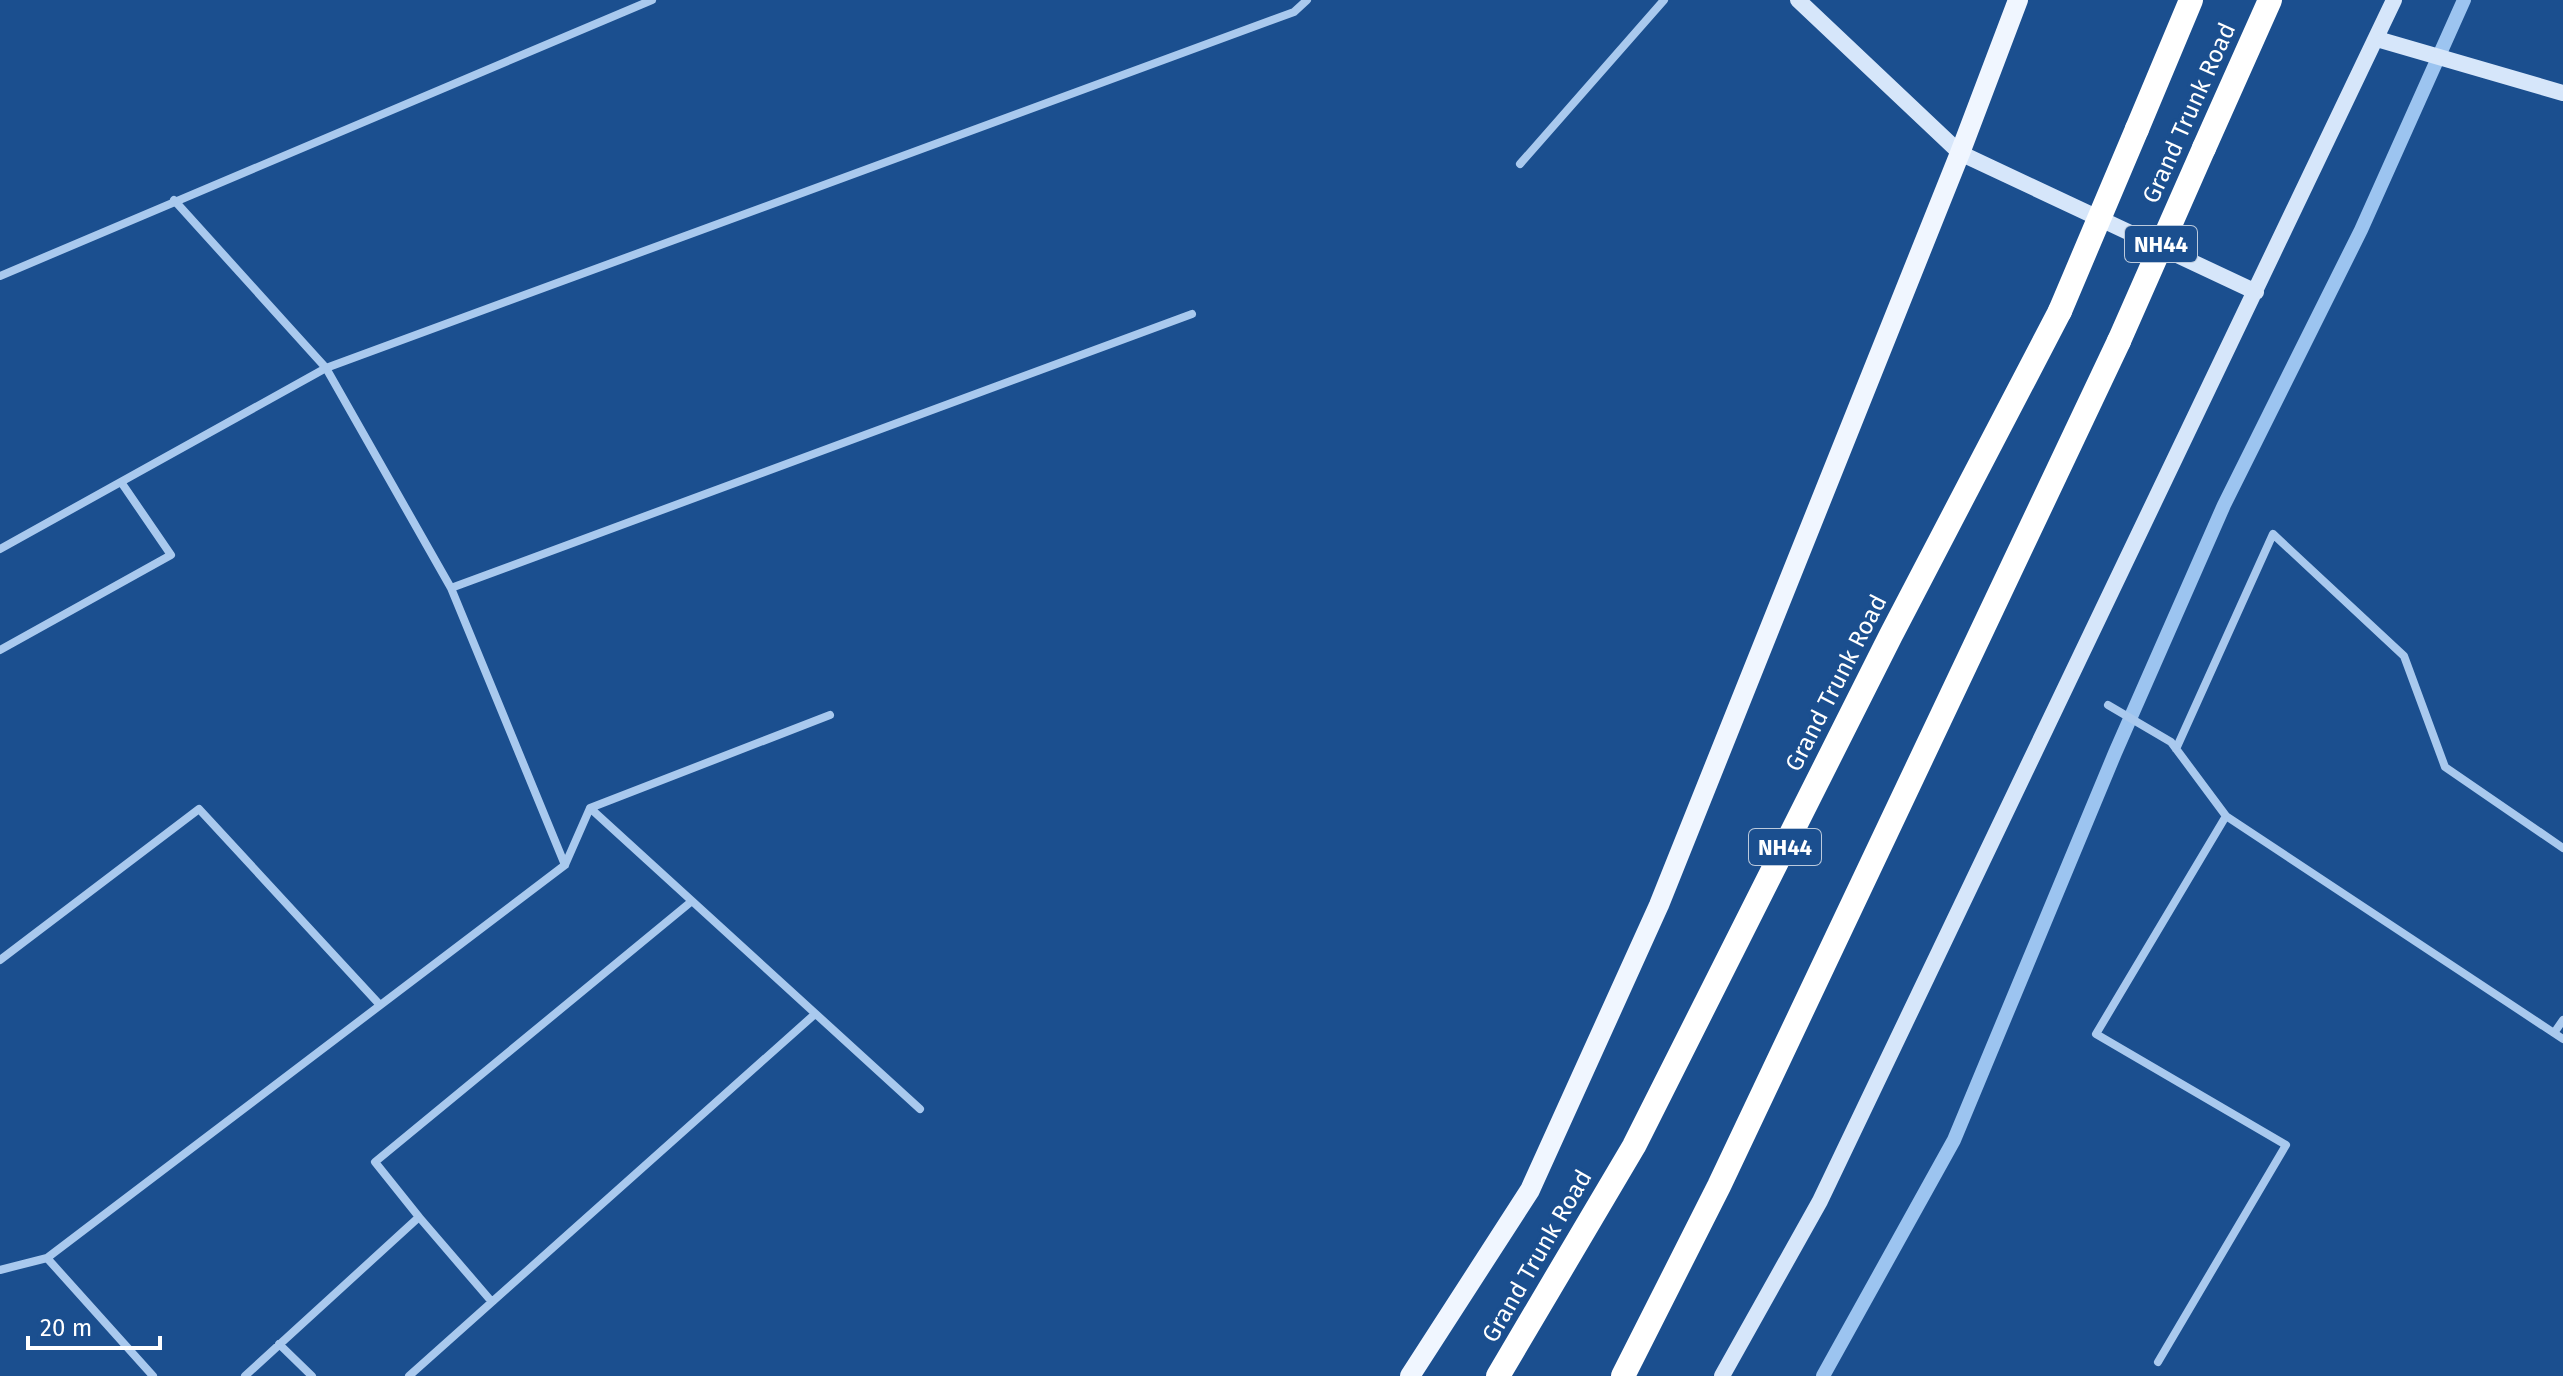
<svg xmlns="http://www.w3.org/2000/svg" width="2563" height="1376" viewBox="0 0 2563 1376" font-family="'Fira Sans',sans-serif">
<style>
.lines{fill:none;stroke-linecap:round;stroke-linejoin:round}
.stream{stroke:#9cc4f0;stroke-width:14}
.street{stroke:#a9c9ee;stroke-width:8}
.secondary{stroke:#d6e6fa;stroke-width:16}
.primary{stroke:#f0f6ff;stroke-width:20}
.highway{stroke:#fff;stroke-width:24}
.highway-bridge{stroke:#fff;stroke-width:24}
.labels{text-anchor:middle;stroke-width:7;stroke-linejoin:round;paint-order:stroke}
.shield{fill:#1b4f8f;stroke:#bbcadd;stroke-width:2}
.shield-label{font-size:22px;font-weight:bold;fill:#fff}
.street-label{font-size:24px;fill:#fff;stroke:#1b4f8f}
</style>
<rect width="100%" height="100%" fill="#1b4f8f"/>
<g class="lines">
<path class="stream" d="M1823,1376L1954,1140L2115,753L2224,505L2361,230L2464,0"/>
<path class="street" d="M1520,164L1664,0
M174,200L326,368L451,588L565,865
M0,276L652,0
M0,549L326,368L1294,12L1307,0
M451,588L1192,314
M0,650L171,555L121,482
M2108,705L2171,742L2226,816L2563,1039
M2176,749L2273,534L2404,656L2445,767L2563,848
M590,808L920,1109
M0,960L199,809L380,1005
M2554,1033L2563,1020
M419,1217L492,1302
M0,1270L47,1258
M279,1344L312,1376
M2158,1362L2286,1145L2096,1034L2226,816
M153,1376L47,1258L565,865L590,808L830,715
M245,1376L419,1217L375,1162L692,901
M409,1376L815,1014"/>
<path class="secondary" d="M1798,0L1960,153L2256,292
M2377,39L2563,93
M1722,1376L1820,1201L2394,0"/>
<path class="primary" d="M1410,1376L1530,1190L1659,905L1960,153L2018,0"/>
<path class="highway" d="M2137,129L2191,0
M2204,148L2270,0
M1498,1376L1634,1146L1891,635L2060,311
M1623,1376L1719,1186L2119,341"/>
<path class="highway-bridge" d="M2060,311L2137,129
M2119,341L2204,148"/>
</g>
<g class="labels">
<g class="shield">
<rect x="2125" y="226" width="72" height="36" rx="6"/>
<rect x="1749" y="829" width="72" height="36" rx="6"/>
</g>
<g class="shield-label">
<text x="2161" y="252">NH44</text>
<text x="1785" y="855">NH44</text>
</g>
<g class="street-label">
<text transform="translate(2189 113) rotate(-66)" y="8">Grand Trunk Road</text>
<text transform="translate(1836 683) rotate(-63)" y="8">Grand Trunk Road</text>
<text transform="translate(1537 1256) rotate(-60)" y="8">Grand Trunk Road</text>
</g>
</g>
<path d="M28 1336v12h132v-12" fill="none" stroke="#ffffff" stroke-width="4"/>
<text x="40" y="1336" font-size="24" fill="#ffffff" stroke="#1b4f8f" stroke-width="6" paint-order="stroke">20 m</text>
</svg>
